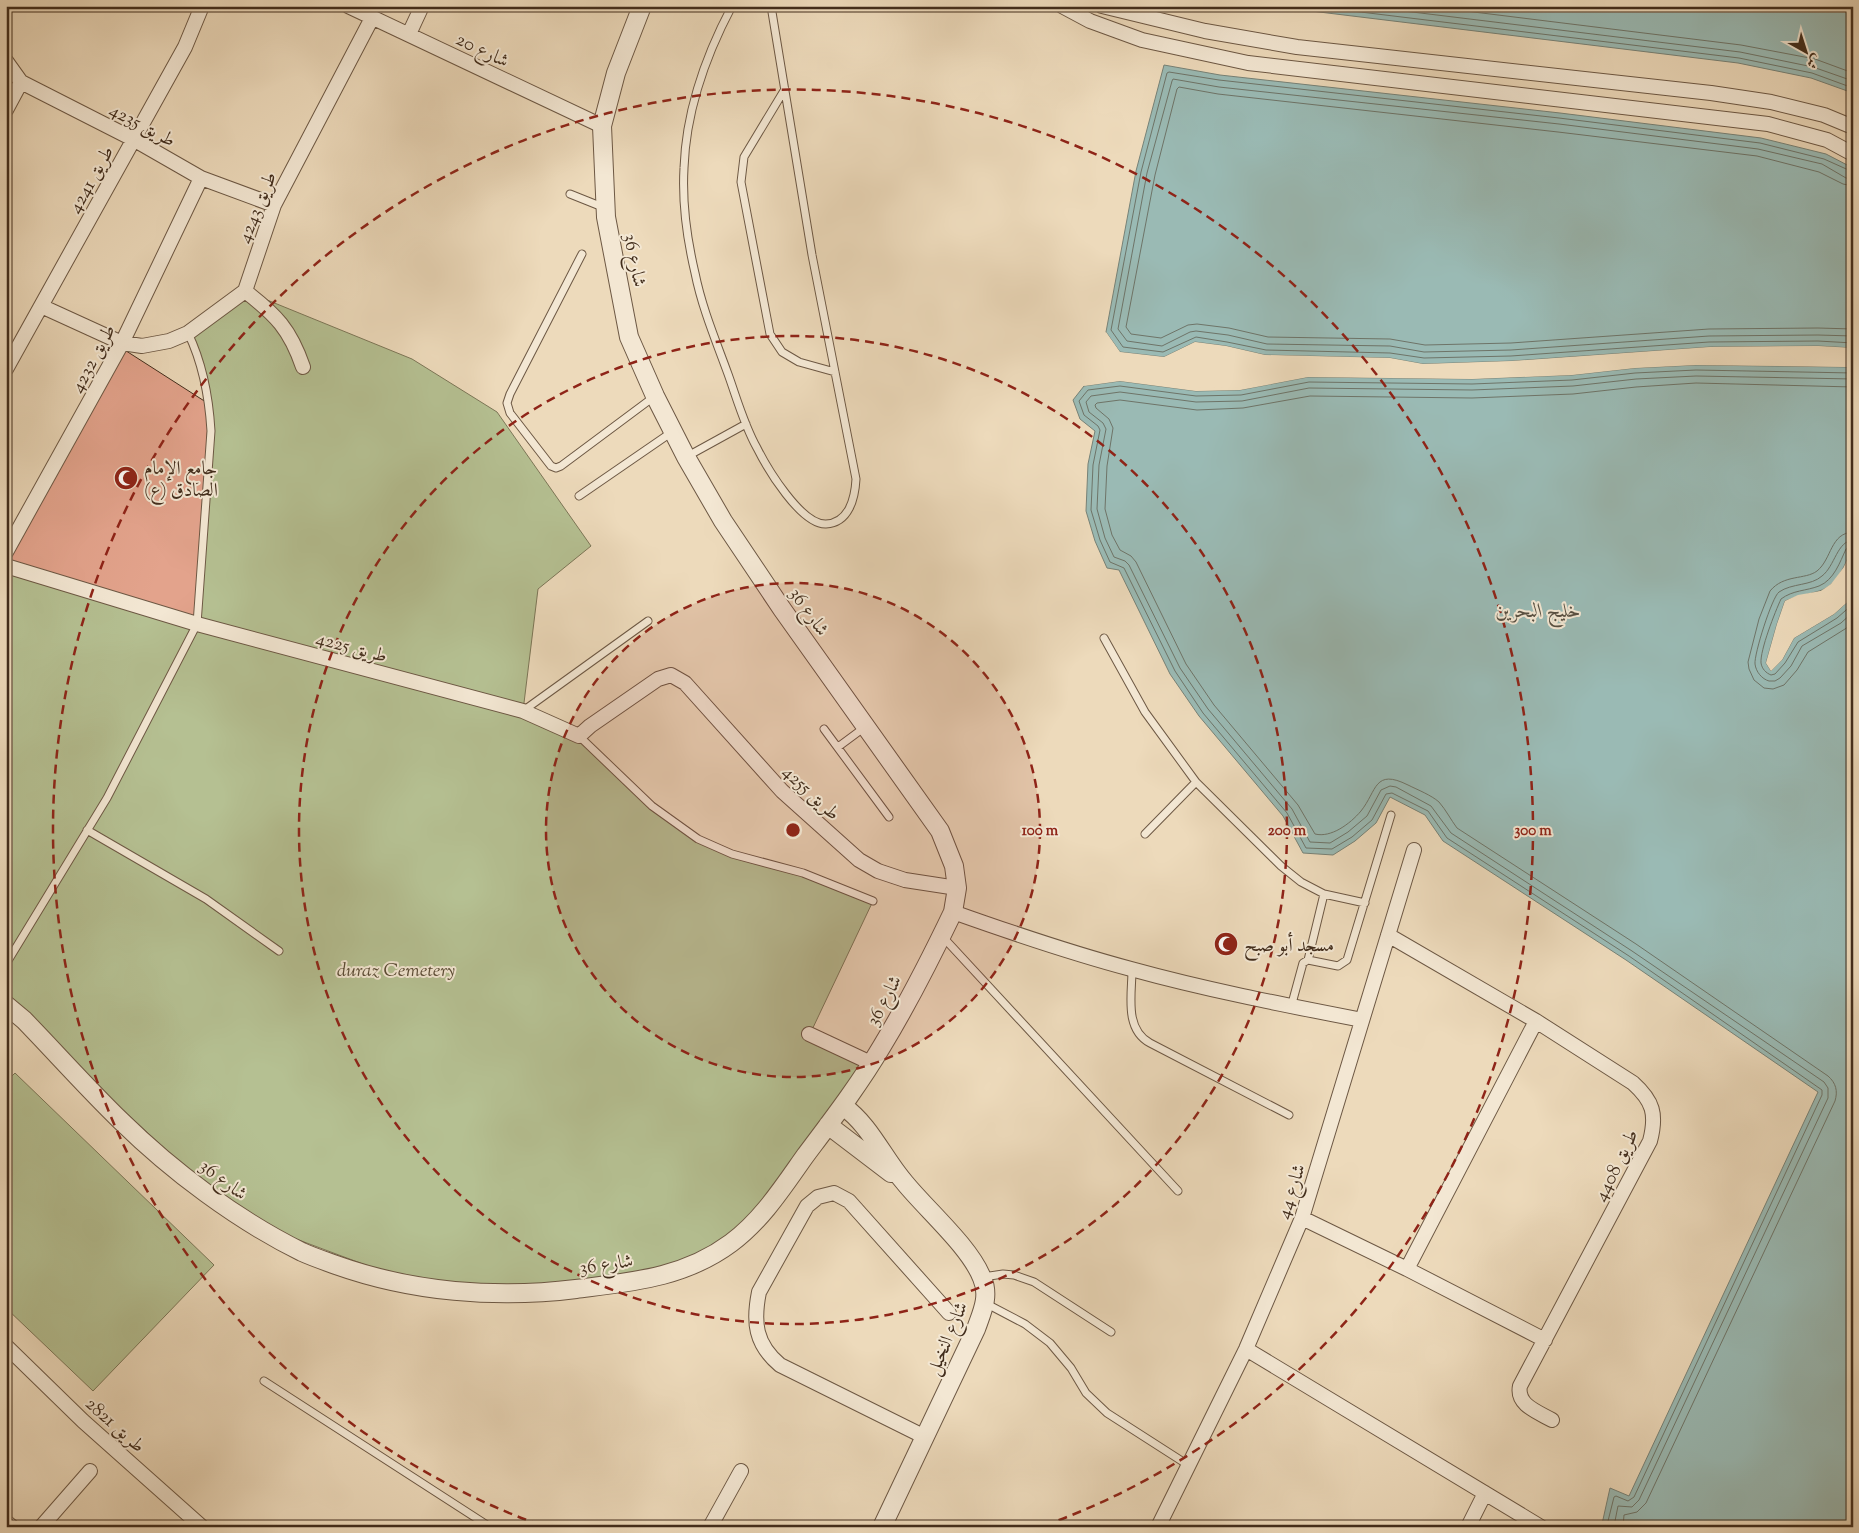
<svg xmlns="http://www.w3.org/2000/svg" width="1859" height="1533" viewBox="0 0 1859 1533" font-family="'Sorts Mill Goudy',Amiri,serif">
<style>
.green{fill:#b5c092;stroke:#7c7657}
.water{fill:#9abab4;stroke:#778277}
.pier{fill:#eddabb}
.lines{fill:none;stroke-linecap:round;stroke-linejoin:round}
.shore{stroke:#6e7468;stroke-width:1}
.building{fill:#e3a38c;stroke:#422d1c}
.service-casing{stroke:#6d5844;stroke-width:9}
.minor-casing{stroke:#6d5844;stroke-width:16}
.tertiary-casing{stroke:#6d5844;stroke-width:20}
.service{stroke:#f3e7d3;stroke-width:7}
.minor{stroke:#f3e7d3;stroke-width:14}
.tertiary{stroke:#f3e7d3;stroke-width:18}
.ring{fill:none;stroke:#8f2418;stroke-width:2.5;stroke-dasharray:9 6}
.labels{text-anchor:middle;stroke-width:4;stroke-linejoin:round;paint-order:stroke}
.street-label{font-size:19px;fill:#422d1c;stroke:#f3e7d3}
.poi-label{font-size:19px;fill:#422d1c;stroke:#f3e7d3;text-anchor:start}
.park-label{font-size:19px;font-style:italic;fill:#594a34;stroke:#f3e7d3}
.water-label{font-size:20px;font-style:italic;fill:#585042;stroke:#f3e7d3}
.centre{fill:#8f2418;stroke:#f3e7d3;stroke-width:2.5}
.ring-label{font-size:15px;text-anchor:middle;font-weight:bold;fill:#8f2418;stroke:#f3e7d3;stroke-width:4;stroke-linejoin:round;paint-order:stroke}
</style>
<rect width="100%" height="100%" fill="#eddabb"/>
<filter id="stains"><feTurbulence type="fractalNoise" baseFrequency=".004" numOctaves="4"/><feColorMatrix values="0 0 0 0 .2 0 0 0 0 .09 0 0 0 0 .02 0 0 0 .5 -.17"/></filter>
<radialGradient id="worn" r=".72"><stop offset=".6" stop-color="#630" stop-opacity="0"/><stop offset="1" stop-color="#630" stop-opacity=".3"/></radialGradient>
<path class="green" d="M245,291L412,359L497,412L591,546L538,589L523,711L579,736L628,783L698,839L873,901L810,1034L871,1063L765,1211L714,1255L626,1283L427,1288L240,1218L6,1002V566L205,506L209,404L188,333Z
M15,1073L214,1265L93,1391L6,1308V1082Z"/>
<path class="water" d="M1270,6H1853V93L1811,78L1738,63Z
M1164,65L1220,75L1560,113L1761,138L1826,154L1853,168V348L1818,346L1710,347L1512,361L1423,364L1390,358L1265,355L1226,346L1195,342L1164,357L1120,352L1106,332L1136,171Z
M1696,365L1847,367L1853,369V546C1846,562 1838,586 1819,591C1807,595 1797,596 1785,601L1777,624L1766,663L1771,671L1782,660L1794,638L1834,614L1853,597V1527H1607L1602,1524L1610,1488L1629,1496L1818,1092L1626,960L1443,841L1425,815L1390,797L1376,823L1355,841L1333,855L1303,853L1283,816L1199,716L1170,674L1119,570L1107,568L1095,541L1086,511L1088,464L1095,431L1080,419L1073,400L1084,386L1120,381L1196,391L1240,390L1308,377L1472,379L1572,375L1635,368Z"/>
<path class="pier" d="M1106,332L1120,352L1164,357L1195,342L1226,346L1265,355L1390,358L1423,364L1512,361L1710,347L1818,346L1853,348V350L1818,349L1710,350L1512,364L1423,366L1389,360L1265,358L1225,349L1196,345L1164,360L1119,354L1105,335Z
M1695,362L1847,364L1853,366V369L1847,367L1696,365L1635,368L1572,375L1472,379L1308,377L1240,390L1196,391L1120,381L1084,386L1085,383L1120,378L1196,388L1240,387L1308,375L1472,377L1572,372L1634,366Z
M1853,546V553L1846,568L1833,586L1822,593L1799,598L1787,603L1772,649L1769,663L1772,667L1780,658L1792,636L1833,612L1853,595V597L1834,614L1794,638L1782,660L1771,671L1766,663L1777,624L1785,601L1798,595L1821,591L1831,584L1844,567Z"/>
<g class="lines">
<path class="shore" d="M1311,6L1739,58L1812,73L1853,88
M1363,6L1740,52L1813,67L1853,81
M1425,6L1741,45L1815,59L1853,73
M1853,172L1824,159L1760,143L1559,118L1219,80L1169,72L1167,73L1141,172L1111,330L1123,347L1163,352L1196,337L1227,342L1266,350L1390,353L1424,358L1511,356L1709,342L1818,341L1853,343
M1853,179L1846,178L1822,164L1758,149L1559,124L1219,87L1173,79L1172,81L1147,173L1118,329L1127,341L1162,346L1190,332L1196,331L1228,335L1267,344L1390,346L1424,352L1511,350L1709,336L1818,335L1853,336
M1853,186L1843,184L1819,172L1757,156L1558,132L1218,94L1179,87L1177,89L1155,175L1126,327L1131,334L1161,338L1188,325L1197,324L1229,328L1268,337L1390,339L1425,345L1511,343L1709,329L1818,328L1853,329
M1853,532C1830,533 1832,559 1817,571C1805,580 1784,574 1770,591L1759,619L1748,662L1749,669L1754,680L1764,688L1773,689L1784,685L1797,670L1808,652L1845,629L1853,623
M1853,540C1837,541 1835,566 1822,576C1811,586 1792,583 1779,592C1772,597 1754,654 1755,664C1756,672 1762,679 1769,681H1775L1780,678L1791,666L1802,646L1841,623L1853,612
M1853,546L1846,549C1840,562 1834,580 1819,586C1806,591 1793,590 1781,599C1775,612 1760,650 1761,663C1762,669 1766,673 1771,675L1775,674L1785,663L1798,642L1837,618L1853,604
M1609,1527L1608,1521L1614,1497L1616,1496L1628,1501L1634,1497L1822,1095V1090L1629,956L1447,838L1428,811L1392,793L1386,794L1372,820L1352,837L1332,849L1306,848L1287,813L1203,713L1175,671L1124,568L1110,562L1100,540L1091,510L1093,465L1100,430L1098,426L1084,415L1079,401L1088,390L1120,386L1196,396L1241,395L1309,382L1472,384L1572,380L1635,373L1696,370L1853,373
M1615,1527V1521L1618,1506L1632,1507L1639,1500L1828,1098V1088L1824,1082L1632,951L1451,833L1431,806L1396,787L1390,786L1381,790L1367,816L1348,832L1330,843L1310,842L1292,809L1208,709L1180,668L1129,565L1125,561L1114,557L1105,538L1097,509L1099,465L1106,429L1103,423L1089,412L1086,402L1091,396L1120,392L1196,402L1242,401L1309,388L1472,390L1573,386L1636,379L1696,376L1853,379
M1623,1527L1624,1515L1637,1512L1646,1503L1835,1101C1838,1091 1836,1083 1828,1076L1636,944L1457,828C1451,820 1446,810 1439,802C1431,795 1418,790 1408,785C1374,768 1377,791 1361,811C1350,824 1331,838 1315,834L1298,805L1214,705L1186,664L1136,562L1131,556L1120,550L1112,535L1105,509L1107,466L1113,428L1109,419L1096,408L1095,405L1097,403L1120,400L1197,410L1243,408L1310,396L1472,398L1573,394L1636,387L1696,383L1853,387"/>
</g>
<path class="building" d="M120,347L209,404L197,618L6,566V552Z"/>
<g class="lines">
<g class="service-casing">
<path id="service" d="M732,6C705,57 686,110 684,168C682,203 687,239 695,273C702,308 716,341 728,374C737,399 744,425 757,448C767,468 801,525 826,524C849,523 855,498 856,479L812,255L771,6
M785,89L744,157L741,182L770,334L782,352L799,362L835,372
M570,194L605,208
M582,254L510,394L507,403L510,413L551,466L556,468L561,466L655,396
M686,457L746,424
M579,496L672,432
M1104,638L1145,712L1196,782L1281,866L1301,882L1324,894L1365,903
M523,711L648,621
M824,729L889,817
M579,736L652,806L698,839L732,854L803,873L873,901
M838,747L865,727
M87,830L206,899L279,951
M1145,834L1196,782
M942,936L1178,1191
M1308,960L1324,894
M6,964L107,798L197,624L211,431C209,397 203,364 188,333
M1132,970C1132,994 1124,1029 1150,1043L1289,1115
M1291,1007L1303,963L1308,960L1338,966L1347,960L1391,815
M983,1277L1003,1274L1014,1275L1034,1282L1111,1332
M985,1303L1025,1324L1050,1343L1071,1368L1086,1393L1107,1413L1188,1465
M264,1381L490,1527"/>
</g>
<g class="minor-casing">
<path id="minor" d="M348,6L602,126
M1062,6L1090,21L1142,40L1248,63L1768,124L1827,140L1853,154
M1102,6L1205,31L1297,47L1711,93L1771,102L1824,115L1853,127
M409,34L422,6
M6,61L21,82L133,139L201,178L274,205
M6,110L21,82
M245,291C276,315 290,329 303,367
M41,306L122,343L142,346L169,341L188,333L245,291L274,205L372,18
M6,369L185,47L202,6
M6,552L122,343L201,178
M6,566L197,624L523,711L579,736L590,726L658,679L671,675L685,683L782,791L859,860L878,871L905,880L957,888
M953,912C1012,933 1071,953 1131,969C1207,990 1285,1005 1362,1020
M1388,935L1536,1021L1633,1083C1653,1101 1657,1114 1650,1141L1520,1386C1516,1405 1538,1412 1552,1420
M809,1034L871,1063
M1302,1218L1407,1269L1545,1340
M1407,1269L1536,1021
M6,1346L83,1421L202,1527
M1246,1349L1541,1527
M925,1437L780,1365C755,1344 753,1322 759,1292L807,1206L818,1197L834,1193L849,1201L949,1313
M6,1522L12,1527
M41,1527L90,1471
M710,1527L741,1471
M1158,1527L1246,1349L1302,1218L1414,850
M1468,1527L1485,1493"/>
</g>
<g class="tertiary-casing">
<path id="tertiary" d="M6,1005L24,1020C56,1053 87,1088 121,1121C172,1171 237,1220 302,1252C313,1257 325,1261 336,1265C412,1292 496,1299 576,1289C631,1282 684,1278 731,1243C762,1220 783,1187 805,1156C832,1120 859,1085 882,1046C908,1003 931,958 953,912L957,888L954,866L940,831L782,609L723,521L686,457L655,396L629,337L606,217L602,126L616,73L642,6
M843,1106C871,1126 883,1158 905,1183C927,1210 970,1247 982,1278C990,1296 982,1312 976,1329L882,1527
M828,1125L891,1173"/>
</g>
<use href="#service" class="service"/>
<use href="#minor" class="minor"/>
<use href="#tertiary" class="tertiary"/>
</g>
<circle cx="793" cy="830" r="247" fill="#8f2418" fill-opacity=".12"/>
<g class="ring">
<circle cx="793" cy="830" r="247"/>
<circle cx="793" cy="830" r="494"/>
<path d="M540 1525A740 740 0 1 1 1046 1525"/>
</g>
<defs>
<g id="mosque-disc" transform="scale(1.25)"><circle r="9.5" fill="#8f2418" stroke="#f3e7d3"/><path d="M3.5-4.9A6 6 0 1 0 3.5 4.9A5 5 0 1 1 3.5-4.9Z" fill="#fff"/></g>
</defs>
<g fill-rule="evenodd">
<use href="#mosque-disc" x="126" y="478"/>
<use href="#mosque-disc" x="1226" y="944"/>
</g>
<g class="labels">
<g class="street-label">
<text transform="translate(483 49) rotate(26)" y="7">شارع 20</text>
<text transform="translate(143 124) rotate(28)" y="7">طريق 4235</text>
<text transform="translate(90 179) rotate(-61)" y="7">طريق 4241</text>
<text transform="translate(256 207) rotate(-68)" y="7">طريق 4243</text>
<text transform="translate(636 260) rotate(79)" y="7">شارع 36</text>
<text transform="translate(92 358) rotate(-62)" y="7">طريق 4232</text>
<text transform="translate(810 611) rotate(55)" y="7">شارع 36</text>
<text transform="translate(352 646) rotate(15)" y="7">طريق 4225</text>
<text transform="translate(812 792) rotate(43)" y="7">طريق 4255</text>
<text transform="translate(883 1000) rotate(-62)" y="7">شارع 36</text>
<text transform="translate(1615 1165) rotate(-64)" y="7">طريق 4408</text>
<text transform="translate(224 1179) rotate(37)" y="7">شارع 36</text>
<text transform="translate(1290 1191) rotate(-72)" y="7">شارع 44</text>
<text transform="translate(606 1263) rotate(-8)" y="7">شارع 36</text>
<text transform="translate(946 1338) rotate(-67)" y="7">شارع النخيل</text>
<text transform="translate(116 1424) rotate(42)" y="7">طريق 2821</text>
</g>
<g class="poi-label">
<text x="144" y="474">جامع الإمام<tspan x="144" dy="22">الصادق (ع)</tspan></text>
<text x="1244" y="951">مسجد أبو صبح</text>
</g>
<g class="park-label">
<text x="396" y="976">duraz Cemetery</text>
</g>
<g class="water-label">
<text x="1538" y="617">خليج البحرين</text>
</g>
</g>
<circle cx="793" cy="830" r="8" class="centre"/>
<g class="ring-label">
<text x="1040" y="835">100 m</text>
<text x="1287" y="835">200 m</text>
<text x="1533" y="835">300 m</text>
</g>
<rect width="1859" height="1533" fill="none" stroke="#eddabb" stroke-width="25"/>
<rect x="8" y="8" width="1844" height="1518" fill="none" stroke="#422d1c" stroke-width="2.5"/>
<rect x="12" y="12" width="1834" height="1508" fill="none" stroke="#422d1c"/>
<g transform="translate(1806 52) rotate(141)" stroke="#f3e7d3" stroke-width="4" paint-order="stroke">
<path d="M0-4L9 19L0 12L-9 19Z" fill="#422d1c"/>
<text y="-8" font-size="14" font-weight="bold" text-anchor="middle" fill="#422d1c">ش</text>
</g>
<rect width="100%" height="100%" filter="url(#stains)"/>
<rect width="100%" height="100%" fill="url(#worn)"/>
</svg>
